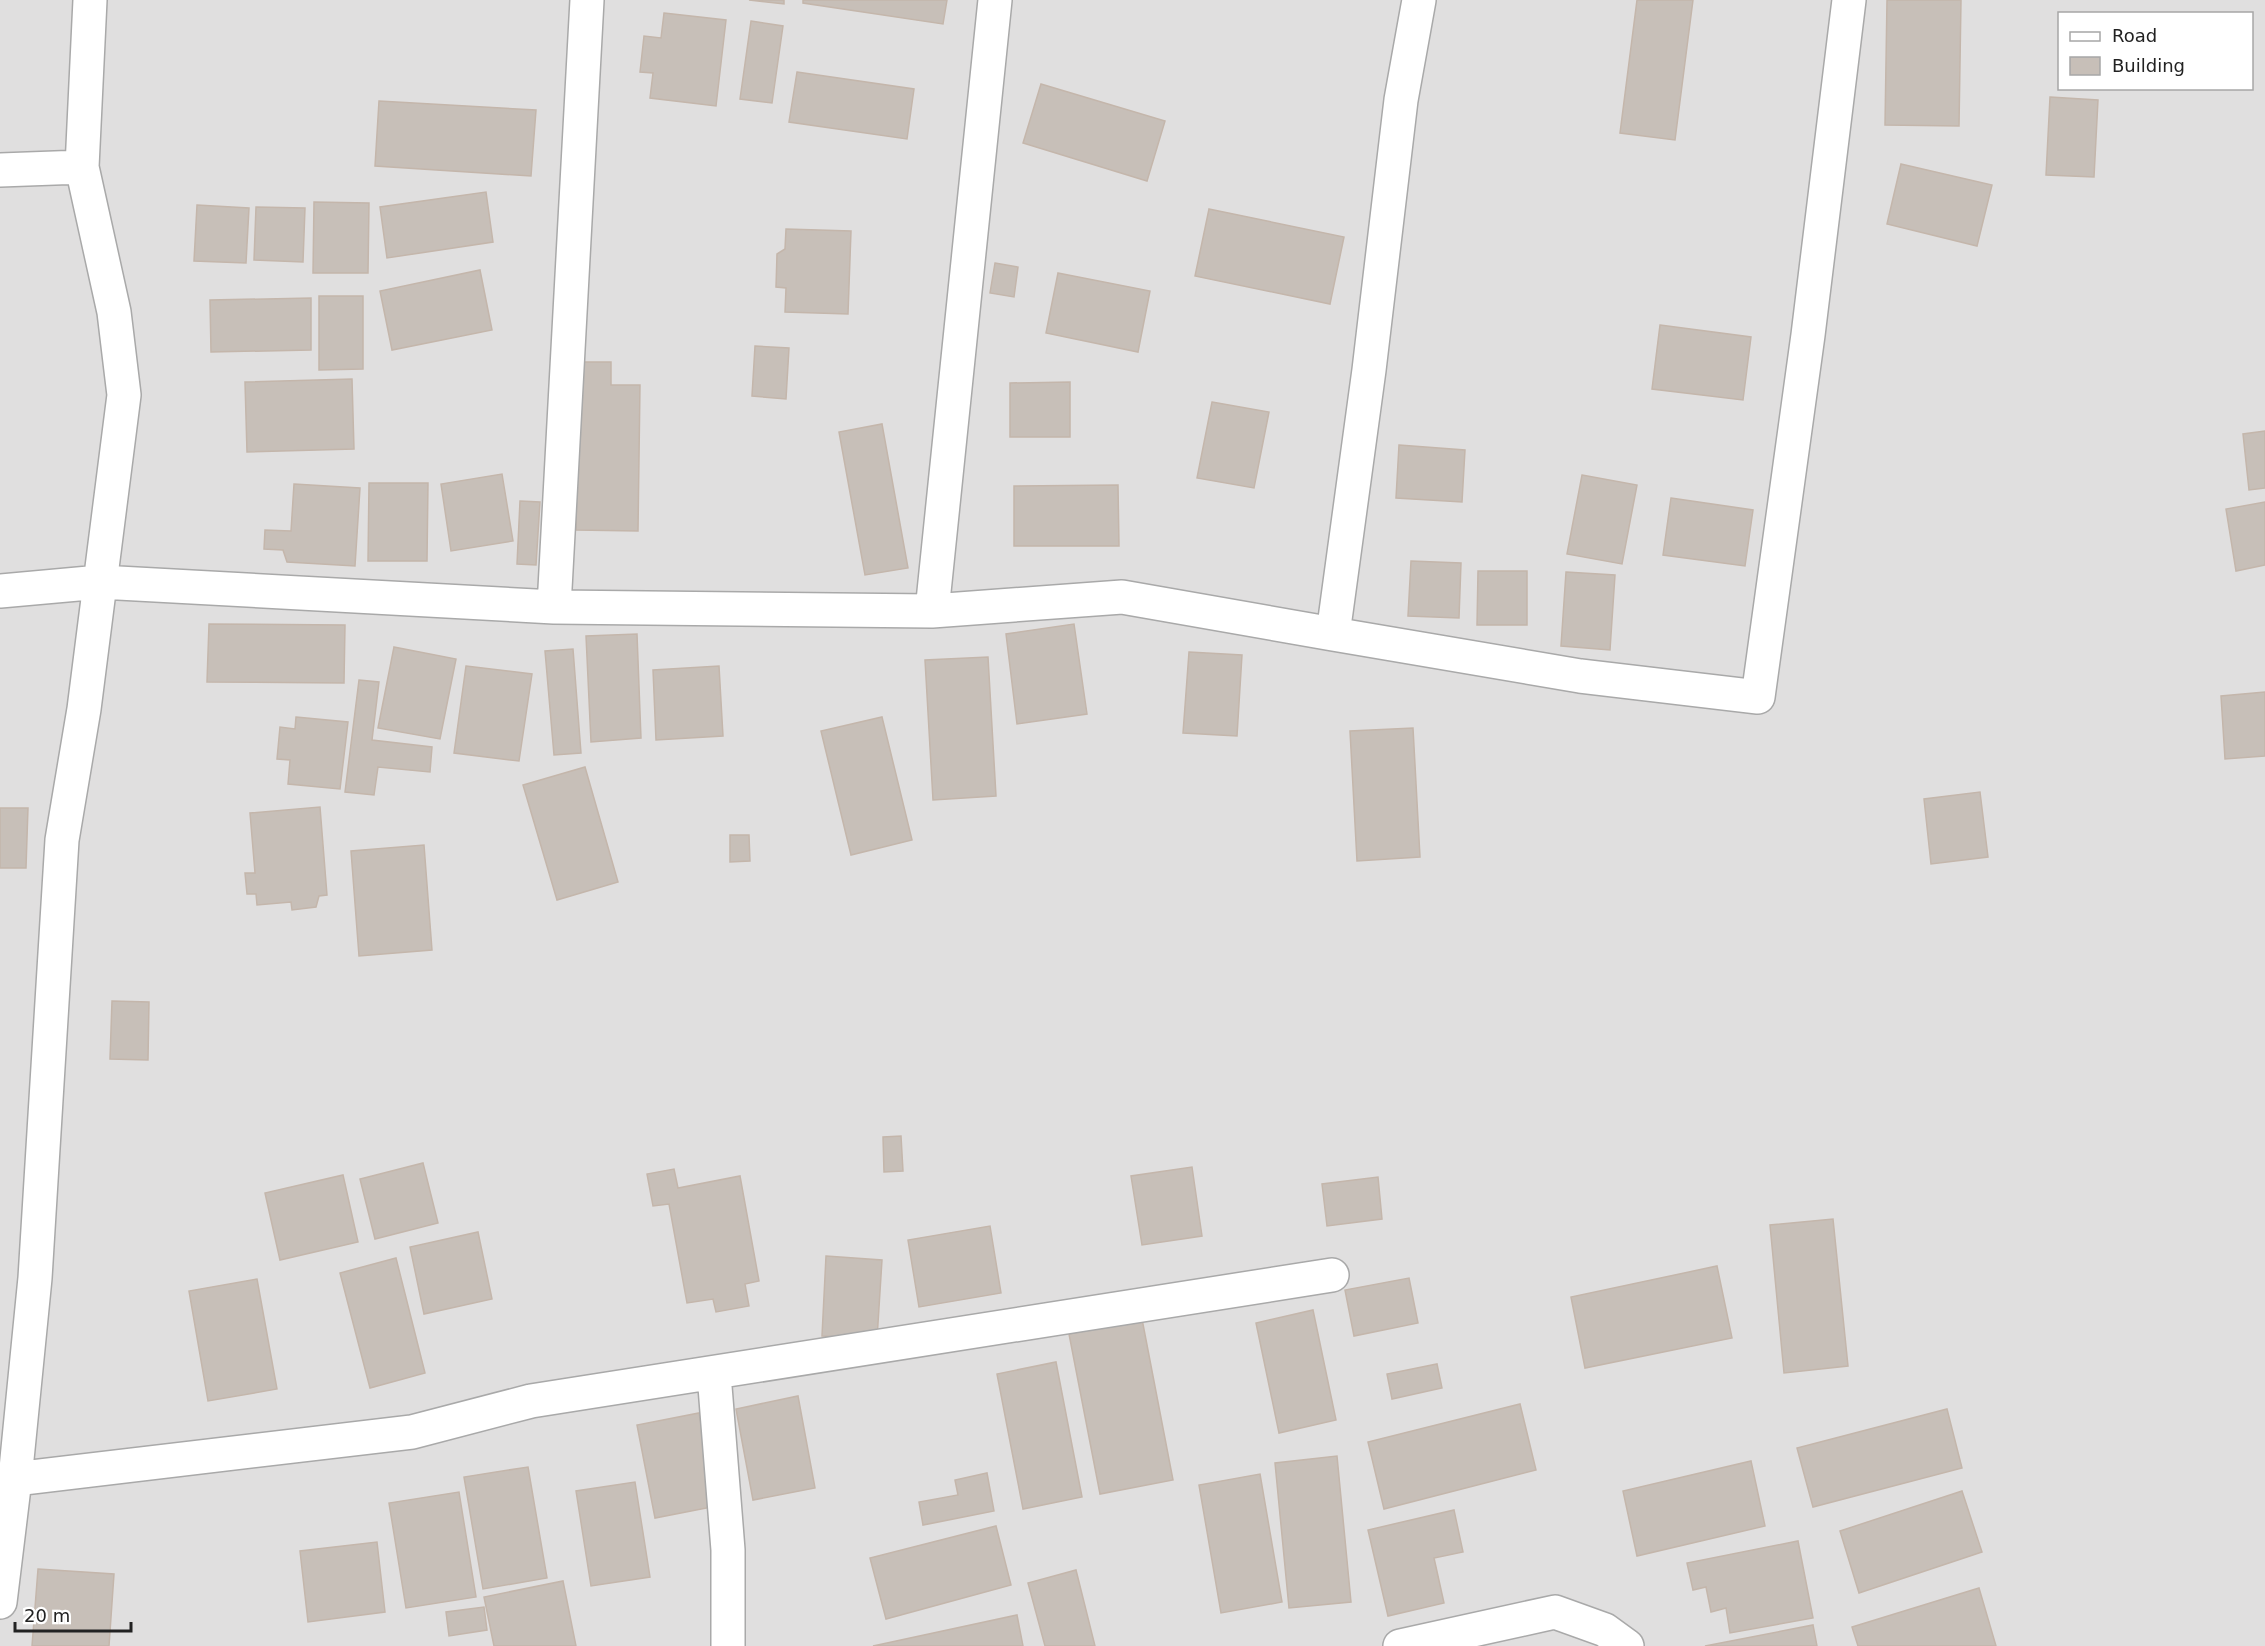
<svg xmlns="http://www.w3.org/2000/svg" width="2265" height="1646" viewBox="0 0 2265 1646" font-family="'DejaVu Sans',sans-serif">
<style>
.residential{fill:#e0dfdf;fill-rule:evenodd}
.building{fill:#c7bfb8;stroke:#c4b6ab;stroke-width:1.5}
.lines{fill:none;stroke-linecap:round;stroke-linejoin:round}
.minor-casing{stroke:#a9a9a9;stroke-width:36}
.minor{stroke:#fff;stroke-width:33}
</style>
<rect width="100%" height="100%" fill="#f2efe9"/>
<path class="residential" d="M0,0H2265V1646H0ZM2060,14H2252V88H2060Z"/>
<path class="building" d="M749,0H784V4Z
M803,0H947L943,24L803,3Z
M1637,0H1693L1675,140L1620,133Z
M1887,0H1961L1959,126L1885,125Z
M664,13L726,20L716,106L650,98L653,73L640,72L644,36L661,38Z
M751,21L783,26L772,103L740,99Z
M797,72L914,89L907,139L789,122Z
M1041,84L1165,121L1147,181L1023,143Z
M2050,97L2098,100L2094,177L2046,175Z
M379,101L536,110L531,176L375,166Z
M1901,164L1992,185L1977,246L1887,224Z
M486,192L493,242L387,258L380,207Z
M314,202L369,203L368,273H313Z
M197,205L249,208L246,263L194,261Z
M256,207L305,208L303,262L254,260Z
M1209,209L1344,237L1330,304L1195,276Z
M786,229L851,231L848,314L785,312L786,288L776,287L777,254L785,249Z
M995,263L1018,267L1014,297L990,293Z
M480,270L492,330L392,350L380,291Z
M1058,273L1150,291L1138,352L1046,333Z
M319,296H363V369L319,370Z
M311,298V350L211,352L210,300Z
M1660,325L1751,337L1743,400L1652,389Z
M755,346L789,348L786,399L752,396Z
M577,362H611V385H640L638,531L576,530Z
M352,379L354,449L247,452L245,382Z
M1070,382V437H1010V383Z
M1212,402L1269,412L1254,488L1197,478Z
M882,424L908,568L865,575L839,432Z
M2265,431V488L2249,490L2243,434Z
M1399,445L1465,450L1462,502L1396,498Z
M502,474L513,541L451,551L441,484Z
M1582,475L1637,485L1622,564L1567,554Z
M369,483H428L427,561H368Z
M294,484L360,488L355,566L287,562L283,550L264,549L265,530L291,531Z
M1118,485L1119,546H1014V486Z
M1671,498L1753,510L1745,566L1663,555Z
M520,501L540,502L536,565L517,564Z
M2265,502V565L2236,571L2226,509Z
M1411,561L1461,563L1459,618L1408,616Z
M1478,571H1527V625H1477Z
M1566,572L1615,575L1610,650L1561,646Z
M209,624L345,625L344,683L207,682Z
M1074,624L1087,714L1017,724L1006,634Z
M637,634L641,738L591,742L586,636Z
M394,647L456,659L440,739L378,728Z
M573,649L581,753L554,755L545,651Z
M1189,652L1242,655L1237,736L1183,733Z
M988,657L996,796L933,800L925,660Z
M466,666L532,674L519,761L454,753Z
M719,666L723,736L656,740L653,670Z
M359,680L379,682L372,740L432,747L430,772L378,767L374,795L345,792Z
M2265,692V756L2225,759L2221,696Z
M296,717L348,722L340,789L288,784L290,760L277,759L280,727L295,729Z
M882,717L912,840L851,855L821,731Z
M1413,728L1420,857L1357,861L1350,731Z
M585,767L618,882L557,900L523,785Z
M1980,792L1988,857L1931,864L1924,799Z
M320,807L327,895L319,896L316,907L292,910L291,902L257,905L256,894H247L245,873H255L250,813Z
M0,808H28L26,868H0Z
M730,835H749L750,861L730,862Z
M424,845L432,950L359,956L351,851Z
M112,1001L149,1002L148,1060L110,1059Z
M901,1136L903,1171L884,1172L883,1137Z
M423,1163L438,1223L375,1239L360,1179Z
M1192,1167L1202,1236L1142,1245L1131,1176Z
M674,1169L678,1188L740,1176L759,1281L745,1284L749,1306L716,1312L713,1299L687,1303L669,1204L653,1206L647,1174Z
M343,1175L358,1242L280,1260L265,1193Z
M1378,1177L1382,1219L1327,1226L1322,1184Z
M1833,1219L1848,1366L1784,1373L1770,1225Z
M990,1226L1001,1293L919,1307L908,1240Z
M478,1232L492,1299L424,1314L410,1247Z
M826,1256L882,1260L877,1339L822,1336Z
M396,1258L425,1373L370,1388L340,1273Z
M1717,1266L1732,1338L1585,1368L1571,1297Z
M1409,1278L1418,1323L1354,1336L1345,1290Z
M257,1279L277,1389L208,1401L189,1291Z
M1313,1310L1336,1420L1279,1433L1256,1323Z
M1142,1319L1173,1480L1100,1494L1069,1334Z
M1056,1362L1082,1497L1023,1509L997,1374Z
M1437,1364L1442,1388L1392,1399L1387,1374Z
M798,1396L815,1488L753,1500L736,1409Z
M1520,1404L1536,1470L1384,1509L1368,1442Z
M1947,1409L1962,1468L1813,1507L1797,1448Z
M699,1413L717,1506L655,1518L637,1425Z
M1337,1456L1351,1602L1289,1608L1275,1463Z
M1751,1461L1765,1526L1637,1556L1623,1491Z
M528,1467L547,1578L483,1589L464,1477Z
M987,1473L994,1511L923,1525L919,1502L958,1495L955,1480Z
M1260,1474L1282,1602L1221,1613L1199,1485Z
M635,1482L650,1577L591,1586L576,1491Z
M1962,1491L1982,1552L1859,1593L1840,1531Z
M459,1492L476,1597L406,1608L389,1503Z
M1454,1510L1463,1552L1434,1558L1444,1603L1388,1616L1368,1530Z
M996,1526L1011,1585L886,1619L870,1558Z
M1798,1541L1813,1618L1730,1633L1726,1608L1711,1612L1706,1587L1693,1590L1687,1563Z
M377,1542L385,1612L308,1622L300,1551Z
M38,1569L114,1574L109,1646H32Z
M1076,1570L1095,1646H1045L1028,1583Z
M563,1581L576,1646H494L484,1597Z
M1979,1588L1996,1646H1858L1852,1627Z
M484,1607L487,1630L449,1636L446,1612Z
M1017,1615L1023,1646H873Z
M1813,1625L1817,1646H1705Z"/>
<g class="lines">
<g class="minor-casing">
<path id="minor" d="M1419,0L1401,100L1369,370L1333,634L1580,676L1758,697L1808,335L1849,0
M0,170L82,167
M0,591L100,582L554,607L932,611L995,0
M554,607L587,0
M932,611L1122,597L1333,634
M714,1374L728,1550V1646
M15,1479L412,1432L531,1401L1332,1275
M0,1602L15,1479L35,1278L62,840L84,709L124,395L114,312L82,167L90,0
M1400,1646L1555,1612L1605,1630L1627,1646"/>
</g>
<use href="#minor" class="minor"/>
</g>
<rect x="2058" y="12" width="195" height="78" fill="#ffffff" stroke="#a7a7a7" stroke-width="1.5"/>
<rect x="2070" y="32" width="30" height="9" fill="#ffffff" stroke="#a7a7a7" stroke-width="1.5"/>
<text x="2112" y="42" font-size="18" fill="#222222">Road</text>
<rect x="2070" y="57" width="30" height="18" fill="#c7bfb8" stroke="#a7a7a7" stroke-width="1.5"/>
<text x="2112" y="72" font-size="18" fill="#222222">Building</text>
<path d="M15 1622v9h116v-9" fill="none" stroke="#222222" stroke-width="3"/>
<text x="24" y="1622" font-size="18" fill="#222222" stroke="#ffffff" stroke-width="4.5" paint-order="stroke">20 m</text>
</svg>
